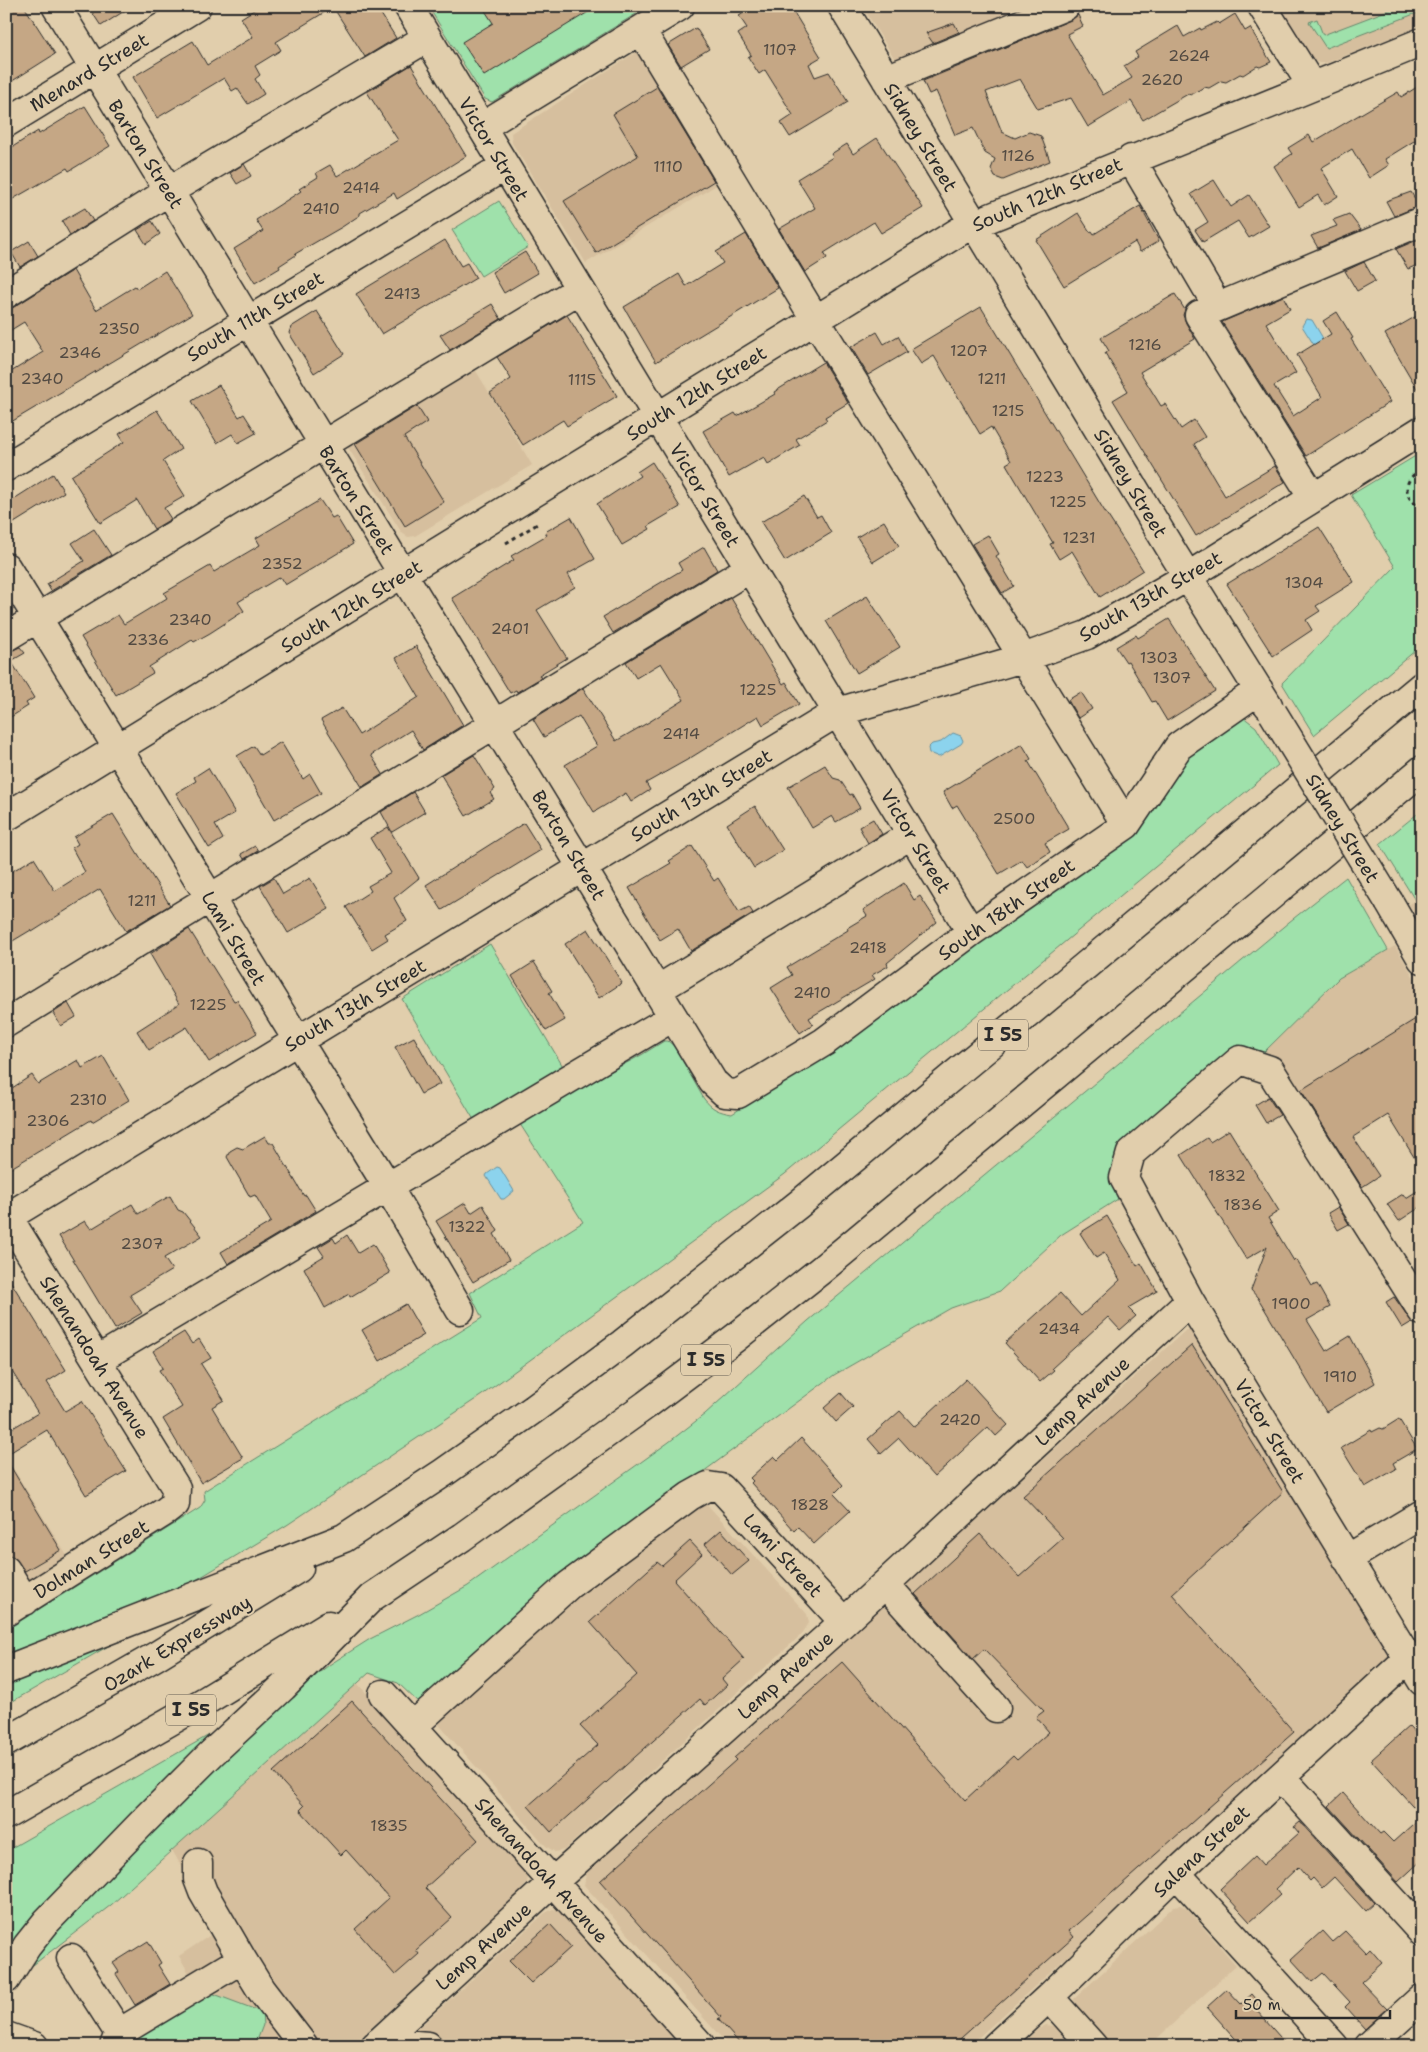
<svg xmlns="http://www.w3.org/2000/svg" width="1428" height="2052" viewBox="0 0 1428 2052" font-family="'Shantell Sans',sans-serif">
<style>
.built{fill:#d6bf9e}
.green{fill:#9fe1ab;stroke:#65866b}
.water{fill:#8cd3ed;stroke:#65909f}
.building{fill:#c5a785;stroke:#2b2b2b}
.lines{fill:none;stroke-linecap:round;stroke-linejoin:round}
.minor-casing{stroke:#2b2b2b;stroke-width:31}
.major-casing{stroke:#2b2b2b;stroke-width:31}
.highway-casing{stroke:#2b2b2b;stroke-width:31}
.path{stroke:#2b2b2b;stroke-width:3;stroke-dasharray:4 4;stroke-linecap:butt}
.minor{stroke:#e1ceac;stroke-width:28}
.major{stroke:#e1ceac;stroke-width:28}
.highway{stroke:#e1ceac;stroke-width:28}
.minor-bridge-casing{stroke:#2b2b2b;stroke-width:31;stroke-linecap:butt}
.minor-bridge{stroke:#e1ceac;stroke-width:28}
.labels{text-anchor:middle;stroke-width:4;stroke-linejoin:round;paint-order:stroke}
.number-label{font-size:16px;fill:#524a42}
.shield{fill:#e1ceac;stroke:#625c52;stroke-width:1}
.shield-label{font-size:18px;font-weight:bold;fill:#2b2b2b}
.street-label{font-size:19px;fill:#2b2b2b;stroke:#e1ceac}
</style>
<rect width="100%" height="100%" fill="#e1ceac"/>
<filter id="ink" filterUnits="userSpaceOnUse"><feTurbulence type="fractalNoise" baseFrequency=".02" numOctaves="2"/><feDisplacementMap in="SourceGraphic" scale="10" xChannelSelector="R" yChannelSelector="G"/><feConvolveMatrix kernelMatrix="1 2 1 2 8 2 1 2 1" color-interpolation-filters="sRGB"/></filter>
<g filter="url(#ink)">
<path class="built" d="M862,6H1007L1022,29L906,77Z
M1278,6H1422V25L1327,63H1319L1312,59L1308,54Z
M644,47L725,180L586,263L512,143L511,133Z
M469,359L532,465L415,536L408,537L402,533L342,438Z
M1422,895V924L1409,904Z
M1395,946L1422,991V1095L1334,1148L1281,1064L1273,1056L1263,1053L1339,978Z
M1186,1330H1193L1392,1649L1391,1662L969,2046H729L584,1885L586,1874Z
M6,1457L69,1559L22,1588L6,1563Z
M704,1501L807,1614L809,1623L802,1634L564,1850L555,1852L546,1846L434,1719L577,1588Z
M357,1683L529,1872L527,1883L520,1892L351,2046H147L113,2030L194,1982L179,1956L218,1930L172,1850Z
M1181,1905L1187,1909L1236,1965L1149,2046H1111L1075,2006L1074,1999L1174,1906Z
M553,1909L562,1911L683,2046H399L545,1913Z
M1046,2025L1054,2026L1072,2046H1020L1037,2030Z"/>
<path class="green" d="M428,6H649L492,102L485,99Z
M1399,6H1422V11L1326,48L1309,22L1317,19L1323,35Z
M499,201L528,247L481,276L452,230Z
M1422,452V645L1314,735L1282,683L1395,567L1351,495Z
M1242,716L1256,727L1278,765L785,1174L482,1395L287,1525L191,1583L6,1659V1630L200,1508L205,1500L204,1491L482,1318L470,1293L583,1222L518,1121L486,1140L402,999L490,944L577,1090L643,1054L664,1041H668L674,1046L704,1099C712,1109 719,1112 732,1114L828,1053L1183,759Z
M1422,810V895L1415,900L1380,844Z
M1346,877L1388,950L1339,978L1263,1053L1247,1052L1112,1182L1118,1199L1061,1235L1000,1291L951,1308L834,1375L584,1560L420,1704L398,1683L369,1673L111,1905L33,1965L38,1950L50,1932L276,1707L329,1665L370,1639L419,1614L468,1586L669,1442L705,1414L808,1321L1289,922Z
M131,1633L6,1705V1679Z
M225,1726L6,1954V1851Z
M206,1991L262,2012L263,2025L255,2046H147L136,2042L134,2039Z"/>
<path class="water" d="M1306,319L1312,320L1324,340L1314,345L1302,326Z
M953,733L961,736L963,741L961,744L939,757L929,753L928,748L932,744L941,742Z
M497,1167L500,1168L514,1191L504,1199H501L486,1176L487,1174Z"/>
<path class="building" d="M6,6H24L55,54L6,85Z
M88,6H132L101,26Z
M260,6H376L396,38L365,57L333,7L276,42L281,50L255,66L260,75L255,79L264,94L248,104L237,88L232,91L224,78L157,118L133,77L193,41L207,65L253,37L241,18Z
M482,6H598L484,76L462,42L493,23Z
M755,6H790L821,57L809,64L815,77L829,72L848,102L790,137L781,123L793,115L765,70L759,74L748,57L751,55L738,34L747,28L739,16Z
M1235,14L1245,31L1250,28L1271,62L1260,67L1257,66L1243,75L1240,74L1226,82L1221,81L1209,88L1204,87L1191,95L1188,94L1143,120L1131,101L1088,127L1071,98L1038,109L1020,79L986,92L1002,132L1015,138L1029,132L1041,136L1050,161L1003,180L995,177L991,169L995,159L985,153L973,128L955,135L936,91L929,94L923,81L1071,20L1078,15L1083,26L1067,34L1103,95L1132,78L1124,66L1138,57L1135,52L1178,26L1184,37L1200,28L1201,30L1217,22L1219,24Z
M954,23L959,32L933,43L926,33Z
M696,28L709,49L681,66L668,45Z
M411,65L466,156L397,199L394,193L360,213V215L342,227L295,254L296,255L279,266L280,268L255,283L234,249L263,231L256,220L301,191L299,189L318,177L316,173L330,165L337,176L398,140L367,92Z
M1422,84V136L1385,159L1389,165L1369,178L1352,149L1321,168L1338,196L1324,205L1318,195L1299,207L1274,166L1292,154L1288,148L1309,135L1313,142L1398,92L1401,97Z
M657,87L714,181L596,253L564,201L638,156L613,114Z
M85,106L110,146L69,171L67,168L6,203V151L38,131L39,134Z
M877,138L923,208L881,233L874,222L824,253L827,258L805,272L779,229L815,208L797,179L833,157L831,154L847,144L853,154Z
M244,164L251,176L237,184L230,173Z
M1214,180L1231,207L1249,195L1269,226L1249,238L1238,221L1203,242L1195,230L1208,222L1191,194Z
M1411,192L1419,206L1394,216L1386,201Z
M1140,206L1159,241L1140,252L1135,242L1064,286L1036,240L1078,213L1090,232L1092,231L1094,234Z
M85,208L93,221L70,235L62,221Z
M1349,214L1361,230L1318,248L1311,236L1337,226L1333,220Z
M152,221L160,234L146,244L137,230Z
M746,234L778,288L656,362L624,307L679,274L686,286L723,263L716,252Z
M1422,238V263L1408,269L1396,249Z
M445,240L461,266L467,263L476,278L382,334L356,294Z
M29,241L38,256L20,267L11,252Z
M525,252L538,273L504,293L492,272Z
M1364,262L1375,281L1357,291L1345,271Z
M73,270L96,310L135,286L137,289L165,271L192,314L6,425V375L43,352L24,322L6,333V310L14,307Z
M1175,294L1185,310L1183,315L1186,323L1195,339L1140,372L1161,406L1165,404L1181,429L1194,420L1205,437L1194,444L1225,496L1275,466L1285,482L1196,536L1113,400L1128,391L1105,353L1109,351L1101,338Z
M1283,296L1290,309L1266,323L1296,373L1274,386L1293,416L1322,397L1297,355L1331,334L1323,321L1337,312L1353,338L1351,339L1390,402L1306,456L1222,322Z
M492,304L501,319L450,350L440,335Z
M981,307L1102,507L1143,570L1100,597L1072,551L1059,559L1050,544L1053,543L1006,464L1011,461L991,427L980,434L934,356L921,364L911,349Z
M317,311L344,354L314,373L289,333L291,327Z
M1422,313V397L1385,334Z
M567,315L617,396L567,426L563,420L523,445L490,393L511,379L497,357Z
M877,332L884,344L898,336L907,352L868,375L851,347Z
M823,362L848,403L825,417L827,420L796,439L800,445L768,464L764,457L729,477L703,431L735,413L737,416L775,394L774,392Z
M219,385L239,417L244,414L256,433L238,443L232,434L217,443L192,401Z
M417,406L427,422L404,437L444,502L405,526L355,444Z
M157,410L181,449L163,461L185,496L164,508L171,519L154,529L137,500L100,523L71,476L124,442L119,434Z
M652,462L680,507L648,526L650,529L622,545L597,504L640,476L637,472Z
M53,474L64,492L6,528V504Z
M804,496L817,517L821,515L831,533L785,561L761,522Z
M320,500L332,518L336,516L353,544L285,585L280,577L238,602L244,611L210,633L194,642L192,640L149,667L153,673L116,695L81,637L118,615L124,624L167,598L164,593L210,566L214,572L260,545L256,538Z
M571,517L595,559L568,574L575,587L537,610L567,658L539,675L541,678L517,692L516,690L510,693L452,598L514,560L511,556L547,535L545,532Z
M884,521L899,546L873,562L857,537Z
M1319,527L1354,582L1316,606L1320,611L1306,620L1312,630L1273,656L1227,584Z
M94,529L111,555L51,591L47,584L84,561L72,543Z
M988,535L999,554L996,556L1014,586L1002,593L972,544Z
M704,547L717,570L613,633L603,617L682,570L678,563Z
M867,596L900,647L857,673L826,621Z
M731,598L783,684L786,682L799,704L763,725L758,716L687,760L646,783L650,790L631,802L626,793L594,812L565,765L597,746L579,716L544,737L533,719L583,688L616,741L649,722L684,700L661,663L636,678L626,662Z
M1169,619L1215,691L1167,721L1155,701L1152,702L1128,661L1126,662L1116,647L1136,635L1138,638Z
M416,646L463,725L423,750L411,730L371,755L383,774L362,787L321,720L342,708L359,735L419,697L396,658Z
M20,647L25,653L11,661L34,698L26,703L28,706L6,720V653Z
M1081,692L1092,709L1078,718L1068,700Z
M281,742L303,779L310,774L321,793L274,820L237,756L254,746L260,755Z
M1022,744L1031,759L1028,761L1069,829L1045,843L1050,852L1027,867L1022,860L999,874L957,805L952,808L943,792Z
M474,755L495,789L490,793L494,799L466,816L441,775Z
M825,765L833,778L840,780L850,795L852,794L860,808L836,822L832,816L812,828L788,787Z
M208,768L235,813L215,825L223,839L209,848L176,793L196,781L194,777Z
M413,792L425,812L392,832L381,812Z
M755,806L783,850L754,868L727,824Z
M113,814L170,905L126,931L100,889L32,932L31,930L6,945V875L34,858L55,891L85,872L72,848L78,844L74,837Z
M873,819L882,834L868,843L859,827Z
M524,823L541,850L442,910L426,885Z
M388,827L419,878L394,898L407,921L385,934L388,939L372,949L346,907L371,891L368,886L391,873L370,838Z
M255,846L258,851L244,859L241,854Z
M692,846L714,881L718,878L739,912L749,907L753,913L691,951L678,929L660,940L629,888L671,863L669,861Z
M274,878L283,894L310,878L329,909L288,933L260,886Z
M904,883L914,900L920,896L937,922L887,963L888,966L872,975L875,979L809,1018L813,1024L800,1033L771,988L792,975L787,967L848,930L847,928L867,916L863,910Z
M189,929L234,1001L237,1000L257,1033L209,1062L187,1027L149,1050L137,1031L179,1004L150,954Z
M588,929L622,983L599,998L565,944Z
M534,962L552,991L549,993L565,1020L546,1031L512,976Z
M68,1003L76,1017L61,1026L53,1013Z
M1422,1015V1170L1388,1115L1353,1137L1379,1176L1362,1187L1301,1090Z
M414,1037L440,1084L421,1094L395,1047Z
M103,1056L129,1100L92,1122L91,1120L6,1171V1092L32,1075L38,1084L78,1060L82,1068Z
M1268,1097L1280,1115L1266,1123L1255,1105Z
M1229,1130L1279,1211L1268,1218L1294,1261L1296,1259L1312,1286L1317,1284L1330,1307L1307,1320L1326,1351L1350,1336L1375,1383L1326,1412L1258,1298L1251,1290L1267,1247L1246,1259L1181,1155L1207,1138L1210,1142Z
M265,1136L269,1143H273L304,1196L306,1195L316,1211L228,1264L221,1252L271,1222L255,1195L250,1197L227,1157L230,1151L237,1147L243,1149Z
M1422,1188V1206L1399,1221L1387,1204L1403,1194L1406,1198Z
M170,1196L178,1210L183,1212L202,1236L164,1258L172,1270L130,1295L142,1313L115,1329L59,1236L85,1221L91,1229L132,1204L138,1214Z
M465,1203L471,1213L483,1205L498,1231L494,1234L509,1260L473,1282L436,1221Z
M1338,1207L1349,1224L1338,1230L1328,1213Z
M1107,1216L1137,1266L1141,1263L1157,1291L1128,1308L1136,1316L1120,1330L1108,1317L1052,1368L1054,1370L1040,1382L1005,1343L1060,1293L1081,1316L1120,1280L1104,1253L1096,1258L1080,1233Z
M347,1235L358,1253L373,1244L390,1273L350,1297L349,1294L325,1308L304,1268L324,1256L318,1247L333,1238L336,1243Z
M6,1274L66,1370L47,1382L65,1411L82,1401L126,1471L86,1495L47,1430L6,1455V1432L38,1413L6,1362Z
M1394,1297L1412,1322L1402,1328L1386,1302Z
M406,1304L424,1335L380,1361L362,1330Z
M184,1332L192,1344L199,1339L211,1358L201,1364L224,1400L212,1407L243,1458L201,1483L163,1419L182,1407L159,1370L163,1368L153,1351Z
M1192,1345L1283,1492L1172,1594L1294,1732L1069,1931L1074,1937L952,2046H742L718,2019L721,2017L600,1881L736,1760L734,1758L842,1662L965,1800L1013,1756L1017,1760L1049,1732L1036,1717L1044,1711L984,1649L973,1659L915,1594L980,1534L1019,1577L1063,1538L1023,1496Z
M966,1379L1008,1425L996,1436L988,1427L934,1477L899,1438L881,1454L868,1439L900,1411L914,1426L916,1425Z
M841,1393L853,1407L836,1422L824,1408Z
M1399,1419L1417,1449L1393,1463L1396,1469L1365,1487L1341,1448L1371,1430L1372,1432L1380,1428L1383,1429Z
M801,1438L843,1485L834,1494L850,1511L814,1544L798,1527L794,1531L751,1483L753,1481L750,1478L774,1456L778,1460Z
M6,1459L61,1550L25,1571L14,1557L6,1554Z
M721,1530L749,1561L732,1575L705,1544Z
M690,1541L702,1554L674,1580L744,1659L722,1679L727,1685L705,1705L700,1699L551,1832L528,1806L598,1745L580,1726L637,1675L590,1622L657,1562L662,1566Z
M352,1701L478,1840L425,1888L452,1918L416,1950L419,1954L395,1975L355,1929L389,1898L346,1850L341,1855L300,1810L304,1806L273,1772Z
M1409,1726L1422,1740V1860L1398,1882L1329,1806L1343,1793L1380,1834L1383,1832L1393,1842L1422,1816L1371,1760Z
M1300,1822L1374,1903L1365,1911L1334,1877L1322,1888L1313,1878L1310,1881L1298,1867L1275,1889L1280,1895L1250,1922L1220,1889L1255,1856L1263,1865L1299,1833L1294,1827Z
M550,1924L571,1947L531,1983L509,1961Z
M1322,1931L1332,1942L1345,1931L1366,1953L1370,1949L1382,1963L1361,1982L1387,2009L1365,2029L1345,2007L1350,2002L1323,1973L1312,1982L1291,1959Z
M148,1941L161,1963L158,1965L170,1984L135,2005L116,1974L119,1972L113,1963Z
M1227,1989L1241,2004L1252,1994L1262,2006L1257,2011L1288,2046H1242L1207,2007Z"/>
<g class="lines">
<g class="minor-casing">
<path id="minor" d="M56,6L713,1082L725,1093L738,1094L824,1042L971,932L1126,825L1179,746L1259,690
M408,6L971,932
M842,6L1175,556L1268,705
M1262,6L1312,86
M641,30L815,319L1126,825
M886,79L1065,6
M6,123L197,6
M482,127L680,6
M1131,159L1218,307
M6,294L169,191L427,38
M6,467L505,166
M1313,497L1199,315L1422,221
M6,567L388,1187L460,1310
M6,637L580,289
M6,817L965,228L1422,42
M1389,902L1422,959
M657,990L912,834
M6,1023L750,568
M6,1214L176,1488L175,1504L166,1511L6,1612
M6,1218L838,712L1023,658L1087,635L1187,577L1422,430
M1422,1311L1270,1070L1240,1060L1131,1153L1124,1178L1190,1301L1422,1681
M97,1360L673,1017
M1347,1559L1422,1514
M6,1570L25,1601
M885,1584L996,1708
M383,1694L701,2046
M413,1726L569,1585L690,1496L708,1486L721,1488L844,1622
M1281,1777L1422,1932
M198,1863V1879L203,1892L242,1959
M1176,1873L1334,2046
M71,1958L119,2033
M1049,1997L1093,2046
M379,2042L428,2046
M114,2046L119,2033L242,1959L261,1990L304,2046
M375,2046L553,1882L844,1622L1190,1301
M996,2046L1049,1997L1176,1873L1408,1659
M1369,2046L1422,1998"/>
</g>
<g class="major-casing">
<path id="major" d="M6,2036L34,2046"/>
</g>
<g class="highway-casing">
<path id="highway" d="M6,1670L344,1538L443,1473L534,1409L622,1344L799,1204L1422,686
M6,1742L156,1656L299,1568
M6,1815L207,1700L329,1625
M6,1979L27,1946L47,1921L141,1824L211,1754L283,1687L372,1597L462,1537L646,1405L735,1338L821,1270L1422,770"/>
</g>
<path class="path" d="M1422,471C1401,477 1403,501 1422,507
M506,543L539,523
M156,2039L171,2046"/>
<use href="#minor" class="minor"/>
<use href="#major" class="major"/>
<use href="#highway" class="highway"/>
<g class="minor-bridge-casing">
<path id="minor-bridge" d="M1273,713L1389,902"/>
</g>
<use href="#minor-bridge" class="minor-bridge"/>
</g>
</g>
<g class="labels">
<g class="number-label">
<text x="780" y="55">1107</text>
<text x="1189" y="61">2624</text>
<text x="1162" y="85">2620</text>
<text x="1018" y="161">1126</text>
<text x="668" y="172">1110</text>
<text x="361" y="193">2414</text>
<text x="321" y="214">2410</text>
<text x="402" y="299">2413</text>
<text x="119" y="334">2350</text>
<text x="1145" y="350">1216</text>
<text x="969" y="356">1207</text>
<text x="80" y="358">2346</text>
<text x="42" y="384">2340</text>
<text x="992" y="384">1211</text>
<text x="582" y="385">1115</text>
<text x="1008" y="416">1215</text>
<text x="1045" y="482">1223</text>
<text x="1068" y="507">1225</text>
<text x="1079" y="543">1231</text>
<text x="282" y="569">2352</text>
<text x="1304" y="588">1304</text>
<text x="190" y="625">2340</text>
<text x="510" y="634">2401</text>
<text x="148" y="645">2336</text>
<text x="1159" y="663">1303</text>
<text x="1172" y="683">1307</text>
<text x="758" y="695">1225</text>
<text x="681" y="739">2414</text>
<text x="1014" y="824">2500</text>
<text x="142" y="906">1211</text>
<text x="868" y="953">2418</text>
<text x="812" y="998">2410</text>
<text x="208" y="1010">1225</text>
<text x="88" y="1105">2310</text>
<text x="48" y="1126">2306</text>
<text x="1227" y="1181">1832</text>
<text x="1243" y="1210">1836</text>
<text x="467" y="1232">1322</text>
<text x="142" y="1249">2307</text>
<text x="1291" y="1309">1900</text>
<text x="1059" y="1334">2434</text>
<text x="1340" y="1382">1910</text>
<text x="960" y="1425">2420</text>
<text x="810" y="1510">1828</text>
<text x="389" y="1831">1835</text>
</g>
<g class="shield">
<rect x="978" y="1019.5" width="50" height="31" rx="4"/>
<rect x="681" y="1344.5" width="50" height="31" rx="4"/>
<rect x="166" y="1694.5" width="50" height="31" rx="4"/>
</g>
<g class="shield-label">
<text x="1003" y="1041">I 55</text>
<text x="706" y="1366">I 55</text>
<text x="191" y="1716">I 55</text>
</g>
<g class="street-label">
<text transform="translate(89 72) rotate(-31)" y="7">Menard Street</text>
<text transform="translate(921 137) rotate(59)" y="7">Sidney Street</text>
<text transform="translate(494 149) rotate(59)" y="7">Victor Street</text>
<text transform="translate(146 154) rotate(58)" y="7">Barton Street</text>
<text transform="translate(1047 194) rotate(-23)" y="7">South 12th Street</text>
<text transform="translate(255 316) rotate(-31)" y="7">South 11th Street</text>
<text transform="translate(696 393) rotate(-32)" y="7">South 12th Street</text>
<text transform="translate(1131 483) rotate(59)" y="7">Sidney Street</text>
<text transform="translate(705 495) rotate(59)" y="7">Victor Street</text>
<text transform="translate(357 500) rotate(58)" y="7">Barton Street</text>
<text transform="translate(1150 596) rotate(-30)" y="7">South 13th Street</text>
<text transform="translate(351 606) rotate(-31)" y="7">South 12th Street</text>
<text transform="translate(701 795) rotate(-31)" y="7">South 13th Street</text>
<text transform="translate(1343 828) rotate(59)" y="7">Sidney Street</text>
<text transform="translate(916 841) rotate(59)" y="7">Victor Street</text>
<text transform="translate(569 845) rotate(59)" y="7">Barton Street</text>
<text transform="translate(1006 909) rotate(-35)" y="7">South 18th Street</text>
<text transform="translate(234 938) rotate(59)" y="7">Lami Street</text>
<text transform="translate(355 1005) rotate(-31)" y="7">South 13th Street</text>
<text transform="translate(95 1357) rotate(58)" y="7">Shenandoah Avenue</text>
<text transform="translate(1082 1401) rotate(-43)" y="7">Lemp Avenue</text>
<text transform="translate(1270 1431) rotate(59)" y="7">Victor Street</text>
<text transform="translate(783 1555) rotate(47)" y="7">Lami Street</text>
<text transform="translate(91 1559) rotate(-32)" y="7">Dolman Street</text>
<text transform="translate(177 1643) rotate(-31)" y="7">Ozark Expressway</text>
<text transform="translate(785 1675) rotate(-42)" y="7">Lemp Avenue</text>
<text transform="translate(1201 1851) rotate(-43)" y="7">Salena Street</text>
<text transform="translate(542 1870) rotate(48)" y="7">Shenandoah Avenue</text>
<text transform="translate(483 1946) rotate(-42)" y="7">Lemp Avenue</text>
</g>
</g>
<rect width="1428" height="2052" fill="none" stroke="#e1ceac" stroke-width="25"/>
<rect x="12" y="12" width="1403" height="2027" fill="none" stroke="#2b2b2b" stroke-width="2" filter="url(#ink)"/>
<path d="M1236 2010v8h154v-8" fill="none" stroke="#2b2b2b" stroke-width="2.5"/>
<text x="1243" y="2010" font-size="15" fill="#2b2b2b" stroke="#e1ceac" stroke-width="4" paint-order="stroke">50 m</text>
</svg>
